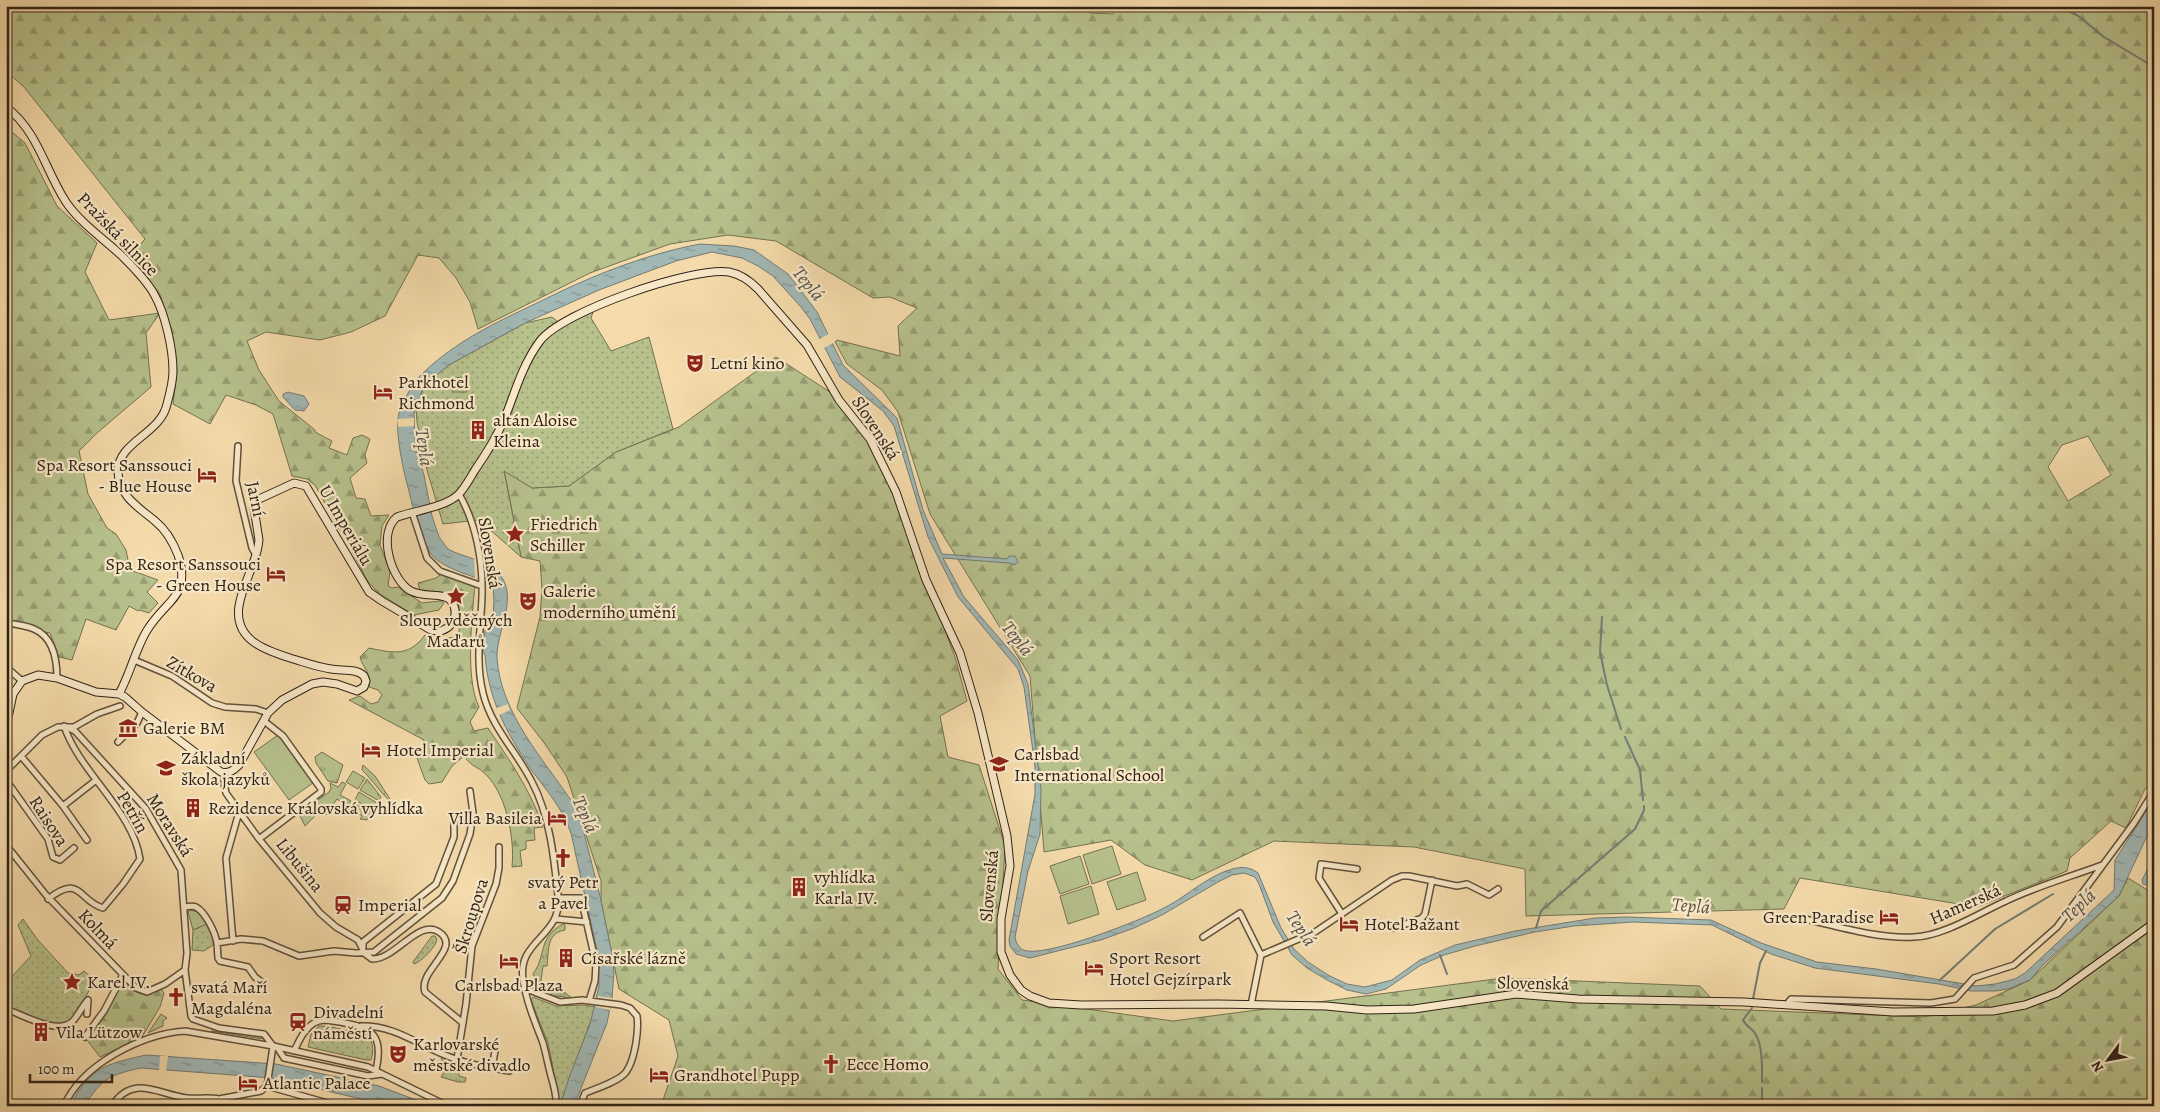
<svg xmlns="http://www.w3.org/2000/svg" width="2160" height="1112" viewBox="0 0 2160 1112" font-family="Alegreya,serif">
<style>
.grass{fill:url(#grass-tufts);stroke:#737251}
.forest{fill:url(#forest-firs);stroke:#737251;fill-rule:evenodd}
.park{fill:url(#park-dots);stroke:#737251}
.garden{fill:#b7c18c;stroke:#737251}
.water{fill:url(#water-ripples);stroke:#737c75}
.pier{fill:#f5dbab}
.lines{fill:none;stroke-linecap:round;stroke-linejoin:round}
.stream{stroke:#737c75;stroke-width:2}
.street-casing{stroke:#60513b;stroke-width:8}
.secondary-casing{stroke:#2f2316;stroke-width:9}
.street{stroke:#f8e8c8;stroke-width:5}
.secondary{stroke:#f8e8c8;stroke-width:7}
.labels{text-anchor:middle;stroke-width:4.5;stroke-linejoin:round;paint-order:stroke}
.street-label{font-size:18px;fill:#2f2316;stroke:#f8e8c8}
.poi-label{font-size:18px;fill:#2f2316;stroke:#f8e8c8;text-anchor:start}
.water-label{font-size:19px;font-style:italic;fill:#515046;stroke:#f8e8c8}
</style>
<defs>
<pattern id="grass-tufts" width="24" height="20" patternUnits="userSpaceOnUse" patternTransform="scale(1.25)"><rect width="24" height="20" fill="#b7c18c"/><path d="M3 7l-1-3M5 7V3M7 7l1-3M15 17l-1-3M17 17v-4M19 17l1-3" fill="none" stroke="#959c71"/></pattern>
<pattern id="forest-firs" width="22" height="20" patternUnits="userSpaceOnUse" patternTransform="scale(1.25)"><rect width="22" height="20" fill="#b7c18c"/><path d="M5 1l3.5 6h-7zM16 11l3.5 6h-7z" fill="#959c71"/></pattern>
<pattern id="park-dots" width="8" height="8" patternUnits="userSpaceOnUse" patternTransform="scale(1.25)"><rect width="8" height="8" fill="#b7c18c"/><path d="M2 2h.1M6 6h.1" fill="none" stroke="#959c71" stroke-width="1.8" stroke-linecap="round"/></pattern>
<pattern id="water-ripples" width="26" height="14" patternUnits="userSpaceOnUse" patternTransform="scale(1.25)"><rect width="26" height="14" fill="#a1b8b5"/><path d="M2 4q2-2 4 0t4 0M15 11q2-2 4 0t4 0" fill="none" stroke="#849592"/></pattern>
</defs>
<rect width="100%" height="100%" fill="#f5dbab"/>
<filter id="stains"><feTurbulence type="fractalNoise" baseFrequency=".004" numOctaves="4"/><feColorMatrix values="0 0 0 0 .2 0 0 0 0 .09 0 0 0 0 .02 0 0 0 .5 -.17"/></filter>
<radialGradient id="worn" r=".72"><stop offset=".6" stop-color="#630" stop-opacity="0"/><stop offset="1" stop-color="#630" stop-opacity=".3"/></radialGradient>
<path class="grass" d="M322,752L343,765L337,783L328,781L316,763L315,757Z
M363,765L375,776L392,802C386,800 370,777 362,770Z
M353,771L365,778L358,789L346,782Z
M367,779L381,797L379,801L360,790Z
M342,782L346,784L340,795L351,801L347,806L337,799L326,815L321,810L305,826L300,816L302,812L329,792L331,788L330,783L338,787Z
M359,792L377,803L373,810L355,800Z
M353,803L372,813L367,820L360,819L362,816L350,808Z
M563,924L565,925V930C546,933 549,951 547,966H543L541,981H536L533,974C547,955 537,938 563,924Z
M555,992H564L572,998L549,995Z
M161,1014L167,1018L163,1021V1026L148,1033Z
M211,1031L257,1035L263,1037L262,1039Z
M442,1056L450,1062L458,1063L459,1076L466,1078L465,1082H458L441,1077L449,1065L441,1059Z"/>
<path class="forest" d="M6,6H1085L1090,13L1113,14L1118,6H2154V784L2145,789L2126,828L2111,821L2070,858L2067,871L1977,907L1800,878L1784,909L1526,916L1525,869L1414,847L1274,841L1192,880L1145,865L1111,840L1044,852L1030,676L930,514L898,412L882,390L847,364L835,342L837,340L900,356L898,326L917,308L890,297L873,298L776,241L728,235L670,244L590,273L478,329L470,302L456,278L439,258L418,255L385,316L351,332L320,340L266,332L247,341L259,370L279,401L315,430V432L332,441L329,448L347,455L353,438L362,435L370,439L365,455L367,463L350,478L356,498L365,499L371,516L389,515L382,526L380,545L390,571L388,586L392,588L398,587L422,603L440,601L444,603L439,610L414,615L378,593L367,580L353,553L352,540L343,529H339L315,485L307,479L292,476L273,414L256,405L226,395L210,424L173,404L177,371L175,350L161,297L131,255L145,239L24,87L6,71ZM2088,436L2111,475L2068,501L2048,467L2062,445Z
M6,127L25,143L57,206L97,243L85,272L109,320L160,313L146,333L151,387L97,433L79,451L88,494L107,528L116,534L126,550L130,570L158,580L147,592L158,603L149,613L139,610L138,611L129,606L116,630L86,619L72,660L59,657L50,633L6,624Z
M776,357L836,396L878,451L955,657L967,701L940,716L948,757L979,765L1005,846L998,969L1022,1000L1173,1021L1503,978L1700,986L1721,1009L1924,1017L1976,1005L2030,980L2119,896L2128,878L2154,894V1106H661L678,1056L669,1020L619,989L601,901V881L567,777L545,744L517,708L540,617L542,589L540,561L521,557L504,470L532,488L569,486L616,452L679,427Z
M441,574L475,585C472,617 465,679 479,707L470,722L474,731L488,728C510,761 530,789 543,827L534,828L535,840L526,841V849L520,851L522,866L512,867C515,838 506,790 482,771C474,765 471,766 464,756L452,766L442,782L429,784L425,780L417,758L426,749L423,745L424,740L349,700L360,696L371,704L378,702L382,695L378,690L369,687C372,673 363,669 360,657L369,648C393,653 409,657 425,635L434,640L455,637L459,631L460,620L458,600L462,594V589L455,593L420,591L418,583L436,578Z
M190,910L198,912L207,924L193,930L188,912Z
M122,982C140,995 141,998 161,989L164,993L160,1007L142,1037L100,1057L87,1040Z"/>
<path class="park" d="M593,312L591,318L611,351L649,337L673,429L616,452L569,486L532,488L504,471L521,557L479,520L443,524L427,470L417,422L416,409L424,385L449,365L525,323L552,317L563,326Z
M23,919L37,939L68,973L79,975L84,971L91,977L87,989L89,991L70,1022L54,1025L6,1008V983L31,956L18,925Z
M207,924L216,943L204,951L192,950L193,930Z
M432,936H435L437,939C437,946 421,962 414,964L413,962Z
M533,997L556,1006L583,1005L596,1007L560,1104L548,1043L531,1000Z
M319,1026C328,1026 336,1028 344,1030C363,1033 378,1036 371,1060H366L308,1047L311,1034Z"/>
<path class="garden" d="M462,377L467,392H453L449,383L454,378Z
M278,735L313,783L289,800L254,752Z
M1112,846L1121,874L1092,884L1083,855Z
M1080,856L1089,884L1060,894L1050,866Z
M1137,872L1146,900L1117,910L1107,882Z
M1091,886L1099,914L1068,924L1060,896Z"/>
<path class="water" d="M700,244L734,246L754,250L788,274L817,312L843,365L897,418L923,510L942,554L1007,559L1009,556H1015L1018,562L1014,565L1009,563L943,558L964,597L1018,660L1028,684L1041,790L1040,834L1028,871L1015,937C1016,942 1018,947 1023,950C1043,959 1142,920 1164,908C1188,896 1210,873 1237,868C1244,866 1253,869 1258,873L1281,928L1294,949L1308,962L1328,975L1347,984L1365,987L1392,980L1420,960L1455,945L1515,931L1595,918L1627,917L1711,920L1761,943L1817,962L1876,969L1976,986L1995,984L2015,979L2025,973L2114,890L2115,860L2154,799V821L2119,896L2042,966L2030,980L2008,989L1996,991H1971L1939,984L1815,968L1771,954L1712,925L1633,922L1574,926L1535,932L1475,946L1444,955L1421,965L1386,989L1366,994L1347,990L1329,981L1307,968L1292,955L1273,922L1259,884L1255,877L1244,873L1232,875L1218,882L1162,915L1134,928L1101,940L1030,958L1016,954L1010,946L1009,940L1035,794V766L1024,687L1018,669L958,597L928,537L894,426L883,411L840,377L810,319L801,307L773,276L758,266L742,258L712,252L676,261L599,290L525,323L449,365L424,385L414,414L415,444L424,475L432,516L439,537L448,549L454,552C468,558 492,562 501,576C518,600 496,632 497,658C501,715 544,759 574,805L581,821L600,896L612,954L614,972L612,998L607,1023L574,1106H560L570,1075L590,1024L599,986L598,955L571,833C562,807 546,790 530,768C506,732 488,698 485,655L483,652L485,630L493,618L494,600L493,587L489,582C472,576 452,571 437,560C423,551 413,508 409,491C404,474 394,430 399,413C403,400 413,383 422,374C456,341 495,323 537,303C589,277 642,255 700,244Z
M288,392L304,396L309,404L304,411L295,410L283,397V394Z
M2154,857V881L2147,885L2143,884L2142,880Z
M146,1055L276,1064L379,1086L432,1106H391L272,1078L141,1068C112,1074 100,1079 85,1106H70C90,1067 106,1064 146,1055Z"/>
<path class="pier" d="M830,333L835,342L822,349L818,340Z
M414,418V426L398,427L397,419Z
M474,558L485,562L486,581L475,578Z
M508,704L510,710L497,716L494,709Z
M598,996L612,998L610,1010L596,1007Z
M160,1056H168L166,1071H159Z"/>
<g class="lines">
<path class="stream" d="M2055,6L2077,15L2104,37L2154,67
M1602,617L1600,652L1607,685L1621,729
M1625,737L1640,770L1643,800
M1536,928L1541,911L1635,829L1644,810V806
M1440,955L1447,974
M1940,980L1995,929L2053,894
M1753,999L1760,963L1766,951
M1752,1008L1743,1020C1746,1027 1753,1028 1756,1035C1763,1048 1762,1068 1762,1082
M1762,1088V1106"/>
<g class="street-casing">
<path id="street" d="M238,446L236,481L252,548L256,555
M459,494C476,523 483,561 482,596C481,628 475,661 483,693C491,727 517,752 532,782C550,816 554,858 558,896C563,936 517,940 523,979C526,1001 535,1022 543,1043C546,1054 548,1065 551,1076C554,1086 557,1096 556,1106
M412,512L427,558L440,571L482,586
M6,622C15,625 25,625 34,629C53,637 57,660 57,678
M134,660L172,676L212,703L225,707L256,709L268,713
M6,667L22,681
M64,726L75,731L146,809L181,870L187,953L185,970L191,1016L193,1019L219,1028L264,1034L273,1046
M118,742L137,723L142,712
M21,756L63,806L87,840
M6,771L42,735L58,727H74L97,714L120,706
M225,773L224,783L226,793L259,839L320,913L336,927L358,940L364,952
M6,780L48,839L53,857L60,860L74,848
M63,806L95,781
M259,839L321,792V789L283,736L264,721
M6,845L46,895L136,988L147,992L165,984L185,970
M559,898H581L596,964L595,981L589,1001
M48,899C81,873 78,901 103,908L123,884L140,859C133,811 80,773 64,726
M184,907C188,907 192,905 196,907C206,913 215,932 217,943L241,939L263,941L299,956L334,951L356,953L374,952L442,898L453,881L470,834L473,813L470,791
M1342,914L1319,878L1321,864L1357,869
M556,919L587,922
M1805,919C1839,927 1879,939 1914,937C1944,936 1979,913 2006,901C2037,886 2070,877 2102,865
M1395,928L1422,918L1425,914L1432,880
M1203,937L1240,913L1261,955
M233,941L226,858L239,812
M217,943L218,958L220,961L248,967L255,977L263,983
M363,947V942L436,884L454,837V815
M364,953L372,959C395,960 419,918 439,932C463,948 417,971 425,992L463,1023
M524,988L560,1002L582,1000L621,1005L630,1008L637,1016C639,1030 635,1060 626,1072C620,1081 595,1089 585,1093L580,1106
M1251,1005L1261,955L1315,932L1392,880L1402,876H1409L1457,886L1467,884L1489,895L1498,889
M1786,1005L1791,999L1931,1003L1955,999L1974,978L2014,965L2057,927L2134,823L2154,791
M6,1009C23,1015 57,1035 72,1022C79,1015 82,1006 88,1000L87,1014
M361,1026C393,1025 417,1044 445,1055C465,1064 488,1067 509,1071
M85,1037L104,1011L123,975
M277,1047L284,1058L368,1076L382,1074
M294,1051C299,1041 304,1029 314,1023C322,1018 331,1021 340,1022C373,1028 384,1035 376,1070
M457,1059L466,1004L472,946L496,884L499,868V847
M492,1067L496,1046
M267,1086L338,1106
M267,1086L273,1046
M64,1106C82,1064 142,1034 185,1031L273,1046L368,1067L448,1106
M112,1106C133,1073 159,1095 187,1098C198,1099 208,1097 219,1099
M205,1106L219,1099L261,1091L267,1086"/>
</g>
<g class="secondary-casing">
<path id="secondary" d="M6,107C38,131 45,170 66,202C80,223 104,239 123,257C133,267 147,281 154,294C165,313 173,349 173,371C173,381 170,393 167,404C161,434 117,442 118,472C119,496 138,507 155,521C165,529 173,542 178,555C192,598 165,599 146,632C135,651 130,674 119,694
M6,727L13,694L22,681L38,675L57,678L96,692L119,694L125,697L142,712L221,772C229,774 234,770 239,765L268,713L282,700L312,684L323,682L337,684L357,691L364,687L366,681L364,676C356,668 342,671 331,669C317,667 304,662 290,658C265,650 234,640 239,606C242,586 254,567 258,547L259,540L254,508L257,500L294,483L306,486L369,592L382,601L429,629C447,638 463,616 451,601C445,592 424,598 411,591C391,580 377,533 397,517C414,511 445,507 458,495C465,488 470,478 475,470C486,454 496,438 504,420C515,393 522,365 540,341C563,311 691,267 729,272C740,274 750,281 758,289L807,345L839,400L870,439L896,492L926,580L960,653L978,713L1007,836L1010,866L1001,919V952L1010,975L1021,990L1030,996L1049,1003L1081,1005L1218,1004L1326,1006L1367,1010L1414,1009L1516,994L1578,999L1744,1002L1893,1012L1993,1011L2025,1005L2057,993L2154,923"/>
</g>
<use href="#street" class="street"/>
<use href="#secondary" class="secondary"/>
</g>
<defs>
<g id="theatre-bare" transform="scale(1.5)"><path d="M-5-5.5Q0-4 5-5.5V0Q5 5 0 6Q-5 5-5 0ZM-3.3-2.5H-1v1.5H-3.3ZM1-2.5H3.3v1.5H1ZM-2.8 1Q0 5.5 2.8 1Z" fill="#8f2418" stroke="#f8e8c8" stroke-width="2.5" paint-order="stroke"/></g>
<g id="hotel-bare" transform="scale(1.5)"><path d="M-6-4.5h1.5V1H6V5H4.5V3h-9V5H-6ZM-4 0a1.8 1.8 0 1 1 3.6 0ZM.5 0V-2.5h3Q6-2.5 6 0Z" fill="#8f2418" stroke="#f8e8c8" stroke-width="2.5" paint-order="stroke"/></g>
<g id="building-bare" transform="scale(1.5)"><path d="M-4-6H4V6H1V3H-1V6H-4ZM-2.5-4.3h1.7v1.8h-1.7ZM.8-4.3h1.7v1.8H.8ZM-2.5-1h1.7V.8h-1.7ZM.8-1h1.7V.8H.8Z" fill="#8f2418" stroke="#f8e8c8" stroke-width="2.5" paint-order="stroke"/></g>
<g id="sight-bare" transform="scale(1.5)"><path d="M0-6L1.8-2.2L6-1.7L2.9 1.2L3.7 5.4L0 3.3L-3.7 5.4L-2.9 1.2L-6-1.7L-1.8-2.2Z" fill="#8f2418" stroke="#f8e8c8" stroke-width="2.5" paint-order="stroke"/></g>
<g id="museum-bare" transform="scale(1.5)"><path d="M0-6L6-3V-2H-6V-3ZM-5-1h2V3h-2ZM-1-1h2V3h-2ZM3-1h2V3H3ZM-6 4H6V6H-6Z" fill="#8f2418" stroke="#f8e8c8" stroke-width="2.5" paint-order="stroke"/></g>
<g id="school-bare" transform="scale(1.5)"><path d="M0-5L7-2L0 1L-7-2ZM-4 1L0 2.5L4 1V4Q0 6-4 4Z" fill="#8f2418" stroke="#f8e8c8" stroke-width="2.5" paint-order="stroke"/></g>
<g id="church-bare" transform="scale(1.5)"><path d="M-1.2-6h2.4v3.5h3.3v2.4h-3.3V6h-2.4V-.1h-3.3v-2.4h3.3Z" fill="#8f2418" stroke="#f8e8c8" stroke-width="2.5" paint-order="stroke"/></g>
<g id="station-bare" transform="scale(1.5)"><path d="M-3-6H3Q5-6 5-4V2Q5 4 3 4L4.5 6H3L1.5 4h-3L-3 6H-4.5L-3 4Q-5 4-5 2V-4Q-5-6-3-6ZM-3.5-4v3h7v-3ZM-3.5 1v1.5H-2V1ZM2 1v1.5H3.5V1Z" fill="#8f2418" stroke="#f8e8c8" stroke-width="2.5" paint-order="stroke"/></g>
</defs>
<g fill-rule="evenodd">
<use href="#theatre-bare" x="695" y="363"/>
<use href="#hotel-bare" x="383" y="392"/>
<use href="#building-bare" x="478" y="430"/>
<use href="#hotel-bare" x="207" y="475"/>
<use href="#sight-bare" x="515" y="534"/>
<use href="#hotel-bare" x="276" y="574"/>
<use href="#sight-bare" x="456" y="596"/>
<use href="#theatre-bare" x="528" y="601"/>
<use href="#museum-bare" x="128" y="728"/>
<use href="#hotel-bare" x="371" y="750"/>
<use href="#school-bare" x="999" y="764"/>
<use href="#school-bare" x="166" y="768"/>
<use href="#building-bare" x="193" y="808"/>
<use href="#hotel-bare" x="557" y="818"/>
<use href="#church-bare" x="563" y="858"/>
<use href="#building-bare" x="799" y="887"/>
<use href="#station-bare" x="343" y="905"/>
<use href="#hotel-bare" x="1889" y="917"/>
<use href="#hotel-bare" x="1349" y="924"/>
<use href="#building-bare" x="566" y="958"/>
<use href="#hotel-bare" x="509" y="961"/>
<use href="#hotel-bare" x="1094" y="968"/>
<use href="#sight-bare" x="72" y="982"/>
<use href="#church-bare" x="176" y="997"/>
<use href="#station-bare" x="298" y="1022"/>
<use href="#building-bare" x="41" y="1032"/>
<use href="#theatre-bare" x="398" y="1054"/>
<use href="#church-bare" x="831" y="1064"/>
<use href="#hotel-bare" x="659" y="1075"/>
<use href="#hotel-bare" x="248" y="1083"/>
</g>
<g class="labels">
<g class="street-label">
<text transform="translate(118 234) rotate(46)" y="6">Pražská silnice</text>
<text transform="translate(876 428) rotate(57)" y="6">Slovenská</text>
<text transform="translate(256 499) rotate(78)" y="6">Jarní</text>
<text transform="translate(346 525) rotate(60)" y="6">U Imperiálu</text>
<text transform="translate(490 553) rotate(81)" y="6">Slovenská</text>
<text transform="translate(192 674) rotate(30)" y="6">Zítkova</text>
<text transform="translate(133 812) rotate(60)" y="6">Petřín</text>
<text transform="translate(49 821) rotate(57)" y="6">Raisova</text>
<text transform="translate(170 825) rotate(58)" y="6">Moravská</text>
<text transform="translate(300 865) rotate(51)" y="6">Libušina</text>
<text transform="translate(989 886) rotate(-85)" y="6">Slovenská</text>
<text transform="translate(1965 904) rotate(-24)" y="6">Hamerská</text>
<text transform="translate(471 916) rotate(-73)" y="6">Škroupova</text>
<text transform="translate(98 929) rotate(46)" y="6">Kolmá</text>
<text transform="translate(1533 983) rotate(1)" y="6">Slovenská</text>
</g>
<g class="poi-label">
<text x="710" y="369">Letní kino</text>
<text x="398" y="388">Parkhotel<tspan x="398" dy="21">Richmond</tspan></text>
<text x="493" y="426">altán Aloise<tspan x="493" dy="21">Kleina</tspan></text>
<text x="192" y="471" text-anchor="end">Spa Resort Sanssouci<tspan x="192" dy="21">- Blue House</tspan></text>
<text x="530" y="530">Friedrich<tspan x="530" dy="21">Schiller</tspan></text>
<text x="261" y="570" text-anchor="end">Spa Resort Sanssouci<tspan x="261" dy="21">- Green House</tspan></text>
<text x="543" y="597">Galerie<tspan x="543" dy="21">moderního umění</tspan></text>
<text x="456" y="626" text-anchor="middle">Sloup vděčných<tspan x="456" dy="21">Maďarů</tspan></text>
<text x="143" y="734">Galerie BM</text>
<text x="386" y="756">Hotel Imperial</text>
<text x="1014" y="760">Carlsbad<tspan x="1014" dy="21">International School</tspan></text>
<text x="181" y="764">Základní<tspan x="181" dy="21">škola jazyků</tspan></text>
<text x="208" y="814">Rezidence Královská vyhlídka</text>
<text x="542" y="824" text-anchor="end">Villa Basileia</text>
<text x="814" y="883">vyhlídka<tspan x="814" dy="21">Karla IV.</tspan></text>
<text x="563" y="888" text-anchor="middle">svatý Petr<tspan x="563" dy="21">a Pavel</tspan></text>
<text x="358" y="911">Imperial</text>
<text x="1874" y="923" text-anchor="end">Green Paradise</text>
<text x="1364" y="930">Hotel Bažant</text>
<text x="581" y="964">Císařské lázně</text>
<text x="1109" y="964">Sport Resort<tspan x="1109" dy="21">Hotel Gejzírpark</tspan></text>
<text x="87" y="988">Karel IV.</text>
<text x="509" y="991" text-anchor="middle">Carlsbad Plaza</text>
<text x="191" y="993">svatá Maří<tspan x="191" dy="21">Magdaléna</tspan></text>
<text x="313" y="1018">Divadelní<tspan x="313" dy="21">náměstí</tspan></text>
<text x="56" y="1038">Vila Lützow</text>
<text x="413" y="1050">Karlovarské<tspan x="413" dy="21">městské divadlo</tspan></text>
<text x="846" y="1070">Ecce Homo</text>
<text x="674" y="1081">Grandhotel Pupp</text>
<text x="263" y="1089">Atlantic Palace</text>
</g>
<g class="water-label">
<text transform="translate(809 283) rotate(51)" y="7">Teplá</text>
<text transform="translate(425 447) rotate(82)" y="7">Teplá</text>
<text transform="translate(1018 638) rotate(52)" y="7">Teplá</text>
<text transform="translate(586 814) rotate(67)" y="7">Teplá</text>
<text transform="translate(1691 905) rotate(5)" y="7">Teplá</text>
<text transform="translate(2078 905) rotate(-43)" y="7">Teplá</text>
<text transform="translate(1302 928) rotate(56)" y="7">Teplá</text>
</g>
</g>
<rect width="2160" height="1112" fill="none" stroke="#f5dbab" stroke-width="25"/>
<rect x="8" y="8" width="2145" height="1097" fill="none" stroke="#2f2316" stroke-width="2.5"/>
<rect x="12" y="12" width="2135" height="1087" fill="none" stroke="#2f2316"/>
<g transform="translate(2108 1060) rotate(238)" stroke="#f8e8c8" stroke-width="4" paint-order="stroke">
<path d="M0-4L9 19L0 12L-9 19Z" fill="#2f2316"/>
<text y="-8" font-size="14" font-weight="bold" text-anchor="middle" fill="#2f2316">N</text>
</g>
<path d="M30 1074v8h82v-8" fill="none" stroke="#2f2316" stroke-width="2.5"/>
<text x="38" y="1074" font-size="15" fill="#2f2316" stroke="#f8e8c8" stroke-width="4" paint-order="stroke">100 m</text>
<rect width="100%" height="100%" filter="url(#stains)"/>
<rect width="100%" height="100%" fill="url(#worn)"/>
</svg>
